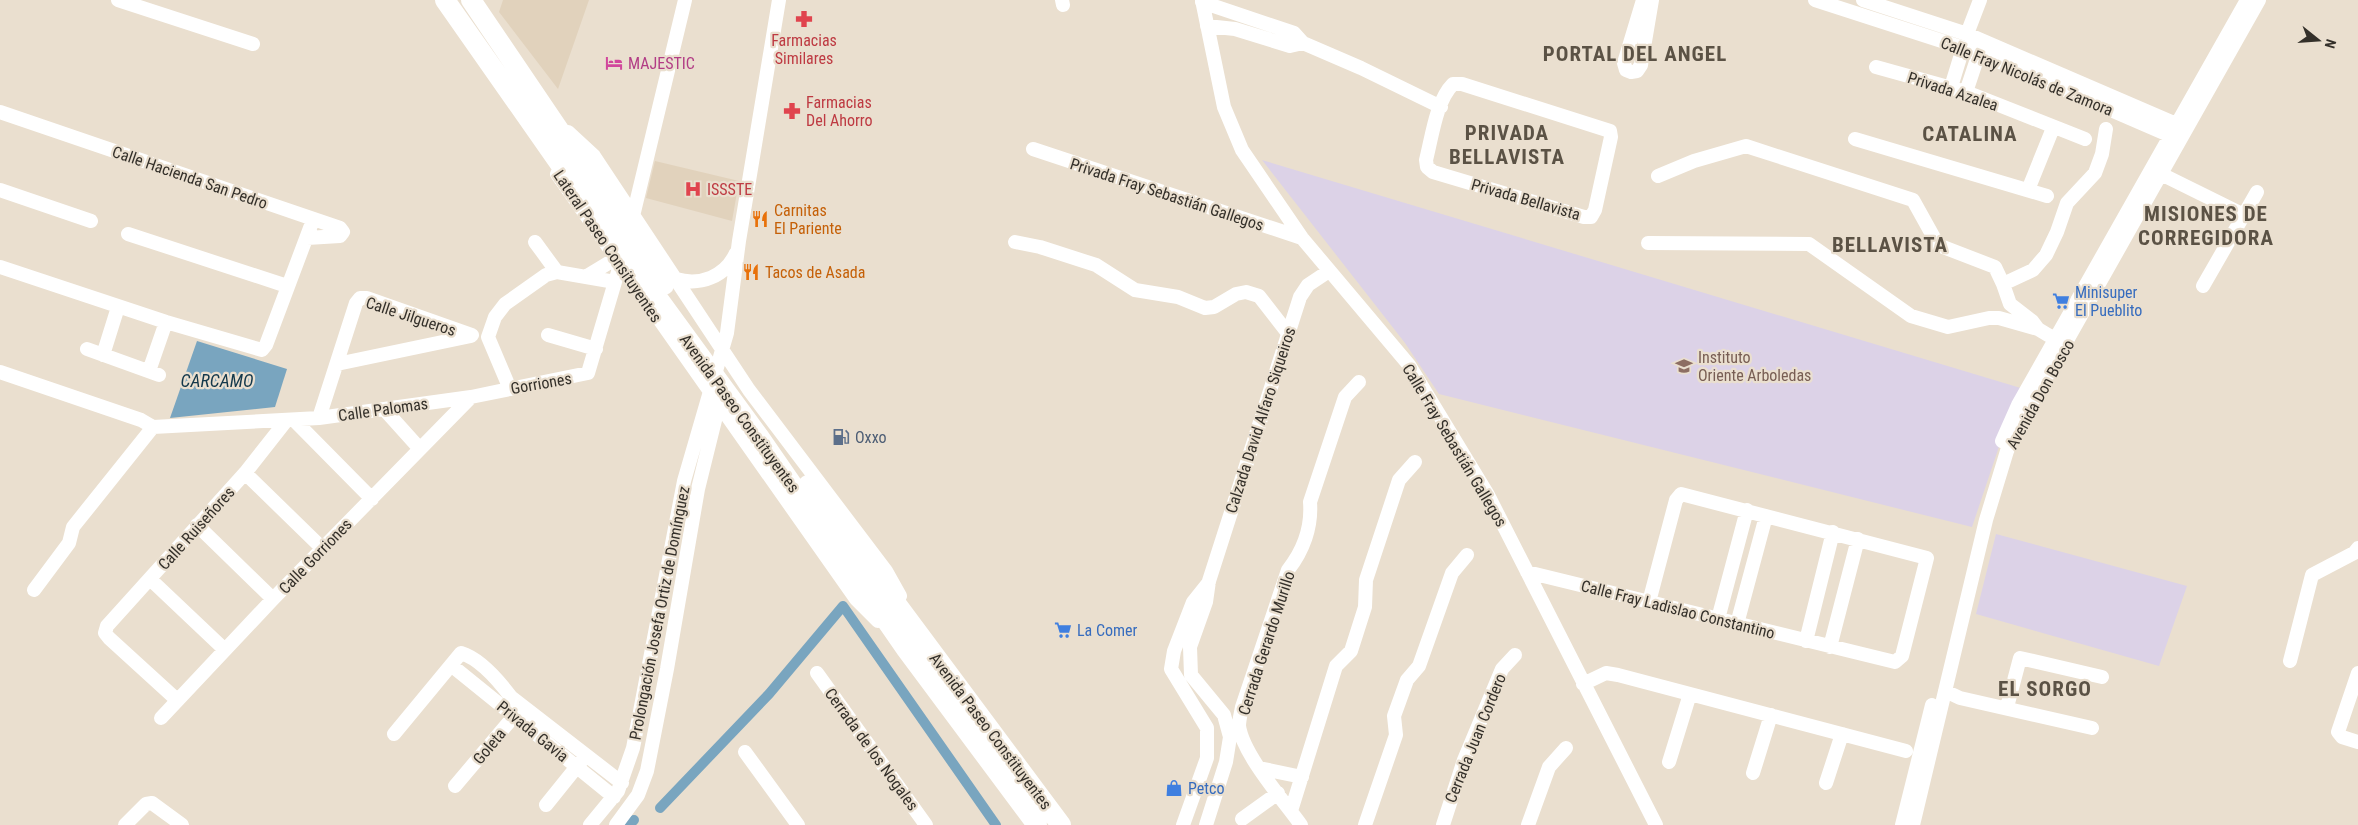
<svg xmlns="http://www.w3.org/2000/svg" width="2358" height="825" viewBox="0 0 2358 825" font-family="'Roboto Condensed',sans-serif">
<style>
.built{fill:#e1d2bc}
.education{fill:#dcd2e7}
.water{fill:#79a5bf}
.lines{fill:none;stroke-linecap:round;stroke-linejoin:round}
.canal{stroke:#79a5bf;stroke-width:10}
.minor{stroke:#fff;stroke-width:14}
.highway{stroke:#fff;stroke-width:20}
.labels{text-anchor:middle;stroke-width:4.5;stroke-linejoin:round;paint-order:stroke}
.health-label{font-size:16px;fill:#be3a42;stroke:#eadfcf;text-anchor:start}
.hotel-label{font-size:16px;fill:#b23c85;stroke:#eadfcf;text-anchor:start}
.street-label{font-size:16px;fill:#34302a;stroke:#eadfcf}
.food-label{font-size:16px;fill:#c56008;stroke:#eadfcf;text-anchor:start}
.shop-label{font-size:16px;fill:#366cbe;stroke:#eadfcf;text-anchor:start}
.education-label{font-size:16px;fill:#785e54;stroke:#eadfcf;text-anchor:start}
.service-label{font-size:16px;fill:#4e5e75;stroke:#eadfcf;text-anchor:start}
.water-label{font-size:18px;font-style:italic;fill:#13384b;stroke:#eadfcf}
.district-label{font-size:21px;font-weight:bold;letter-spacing:1px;fill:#5b5245;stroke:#eadfcf}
</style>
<rect width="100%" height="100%" fill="#eadfcf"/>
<path class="built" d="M503,0H589L558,89L499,12Z
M655,161L739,181L732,221L646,198Z"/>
<path class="education" d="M1262,160L2024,389L2012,408L1972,527L1439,394L1405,343Z
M1996,534L2187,586L2159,666L1976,614Z"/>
<path class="water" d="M197,341L287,369L275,407L170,418Z"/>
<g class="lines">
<path class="canal" d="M660,808L769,694L843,606L996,825
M629,825L634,820"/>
<path class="minor" d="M118,0L253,44
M1062,0L1063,5
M1202,0L1224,107L1242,150L1302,238L1409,365L1488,495L1656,825
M1643,0L1624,63L1626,70L1631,72L1637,71L1641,65L1652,0
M1815,0L1979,53L2178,139
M1863,0L1967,34L2183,127
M1202,2L1294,33L1303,43L1361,68L1441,107
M1207,26L1235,29L1290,46L1303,43
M1967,34L1980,0
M1876,67L1966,92L2085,139
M1453,84H1462L1610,131L1611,137L1595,210L1591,217H1584L1433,172L1427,167L1426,160C1432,137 1436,101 1453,84Z
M1951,87L1963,48
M1966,92L1979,53
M0,112L340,228L343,232L340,236L307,238
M568,132L594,156L749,390L886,571L900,596
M1855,139L2047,196
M1033,149L1302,238
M557,174L856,599L878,621
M2161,174L2244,215
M1658,176L1694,161L1746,146L1913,200L1938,245L1995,267L2003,284
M0,190L91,221
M2028,190L2053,128
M633,216L685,0
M128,234L287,286
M535,242L557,272
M1015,242L1040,247L1096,265L1135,290L1178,297L1205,308L1214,307L1236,294L1246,292L1259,296L1287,332
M1648,243L1809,244L1911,316L1948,327L1989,318H1999L2038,329L2063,344
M0,267L166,322L262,350L266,345L313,220
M587,276L615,259
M676,279C700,286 725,277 736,253
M2203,286L2257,192
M2038,329L2032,321L2010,304L2003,284L2033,270L2046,255L2057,232L2067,203L2095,173L2102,154L2106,129
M548,335L596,349
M87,349L159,375
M103,355L118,307
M337,364L471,336
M149,371L166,322
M0,372L141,420L153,427L319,418L471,397L588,373L620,265
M510,389L488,337L495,317L505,304L546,275L557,272L615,282
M384,409L420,449
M319,418L356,303L360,298H367L472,335
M295,421L372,499
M2002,441L2018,405L2247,0
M245,473L323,549
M197,525L273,599
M1527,572L1895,662L1902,656L1927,558L1681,494L1676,500L1649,602
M150,579L225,650
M34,590L69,543L73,527L153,427
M1718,619L1747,510
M1737,624L1766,516
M1806,641L1833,532
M1830,647L1858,539
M2290,661L2312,575L2354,553L2358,548
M451,665L614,797
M817,673L926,825
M2358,673L2338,732L2342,737L2358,742
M1583,684L1606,673L1618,675L1906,751
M1945,691L1960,698L2092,728
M177,700L109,638L105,633L107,626L245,473L286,421
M2007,707L2020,658L2102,677
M161,718L273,599L471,397
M394,734L461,653C481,659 499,681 511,697L622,783
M745,752L798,825
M1669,762L1690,694
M1259,768L1302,777
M1753,773L1771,715
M1826,783L1842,734
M455,786L520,709
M546,805L583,759
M1291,811L1336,666L1351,651L1365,607L1366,580L1399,480L1415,462
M1242,819L1278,793
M125,825L146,804L152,803L182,825
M590,825L618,791L633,748L684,481L727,333L739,241L779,0
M616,825L638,795L647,771L667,669L698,489L720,400
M1183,825L1207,758V728L1171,669L1174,651L1193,602L1209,582
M1206,825L1226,762L1230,737L1224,715L1191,675L1190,647L1206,602L1209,581L1300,297L1308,285L1329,271
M1301,825C1284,801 1243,755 1239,726C1239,720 1241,713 1242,707L1288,570C1303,551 1312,527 1310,502L1345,397L1359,382
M1365,825L1396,735L1394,716L1407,680L1419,666L1452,573L1467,555
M1443,825L1464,760L1502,669L1515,655
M1528,825L1549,767L1566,748
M1902,825L1932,705
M1913,825L1986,520L2007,451L2017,429L2259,0"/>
<path class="highway" d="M445,0L562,167L760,438L906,649L1037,825
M471,0L664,285
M808,485L1061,825"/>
</g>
<defs>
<g id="pharmacy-bare" transform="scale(1.35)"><path d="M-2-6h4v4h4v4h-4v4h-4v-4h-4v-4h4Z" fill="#e0444e" stroke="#eadfcf" stroke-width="2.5" paint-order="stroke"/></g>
<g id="hotel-bare" transform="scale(1.35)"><path d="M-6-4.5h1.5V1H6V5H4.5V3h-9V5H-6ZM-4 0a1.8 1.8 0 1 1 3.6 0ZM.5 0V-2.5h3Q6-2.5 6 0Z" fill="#d1479c" stroke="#eadfcf" stroke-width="2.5" paint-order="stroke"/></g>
<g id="hospital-bare" transform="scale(1.35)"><path d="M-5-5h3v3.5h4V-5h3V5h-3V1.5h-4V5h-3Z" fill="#e0444e" stroke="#eadfcf" stroke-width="2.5" paint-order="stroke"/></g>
<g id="restaurant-bare" transform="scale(1.35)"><path d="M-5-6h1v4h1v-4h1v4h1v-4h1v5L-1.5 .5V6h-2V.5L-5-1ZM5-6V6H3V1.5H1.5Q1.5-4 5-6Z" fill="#e8710a" stroke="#eadfcf" stroke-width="2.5" paint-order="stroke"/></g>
<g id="supermarket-bare" transform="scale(1.35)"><path d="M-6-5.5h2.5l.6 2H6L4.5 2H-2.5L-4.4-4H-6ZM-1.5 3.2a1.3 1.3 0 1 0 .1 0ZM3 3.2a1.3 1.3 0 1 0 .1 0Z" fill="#3f7fe0" stroke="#eadfcf" stroke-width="2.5" paint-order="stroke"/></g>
<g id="school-bare" transform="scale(1.35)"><path d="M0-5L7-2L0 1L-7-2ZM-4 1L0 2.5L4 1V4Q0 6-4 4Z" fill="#8d6e63" stroke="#eadfcf" stroke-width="2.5" paint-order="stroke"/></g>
<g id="fuel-bare" transform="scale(1.35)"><path d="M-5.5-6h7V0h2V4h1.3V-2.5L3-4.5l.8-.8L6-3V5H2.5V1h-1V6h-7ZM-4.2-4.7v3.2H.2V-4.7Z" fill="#5c6f8a" stroke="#eadfcf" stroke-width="2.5" paint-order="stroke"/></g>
<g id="shop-bare" transform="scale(1.35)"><path d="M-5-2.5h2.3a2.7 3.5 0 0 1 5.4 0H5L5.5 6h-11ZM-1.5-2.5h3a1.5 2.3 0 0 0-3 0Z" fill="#3f7fe0" stroke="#eadfcf" stroke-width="2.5" paint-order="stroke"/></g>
</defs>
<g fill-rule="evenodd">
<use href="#pharmacy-bare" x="804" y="19"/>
<use href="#hotel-bare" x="614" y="63"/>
<use href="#pharmacy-bare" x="792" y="111"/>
<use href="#hospital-bare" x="693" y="189"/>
<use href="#restaurant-bare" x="760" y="219"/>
<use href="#restaurant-bare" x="751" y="272"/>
<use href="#supermarket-bare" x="2061" y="301"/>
<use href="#school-bare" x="1684" y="366"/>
<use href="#fuel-bare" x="841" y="437"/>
<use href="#supermarket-bare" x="1063" y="630"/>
<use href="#shop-bare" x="1174" y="788"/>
</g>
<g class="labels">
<g class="health-label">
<text x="804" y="46" text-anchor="middle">Farmacias<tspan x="804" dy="18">Similares</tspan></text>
<text x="806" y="108">Farmacias<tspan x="806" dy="18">Del Ahorro</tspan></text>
<text x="707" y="195">ISSSTE</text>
</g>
<g class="hotel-label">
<text x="628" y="69">MAJESTIC</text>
</g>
<g class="street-label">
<text transform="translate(2027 76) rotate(22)" y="6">Calle Fray Nicolás de Zamora</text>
<text transform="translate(1953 91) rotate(18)" y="6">Privada Azalea</text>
<text transform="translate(190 177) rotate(19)" y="6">Calle Hacienda San Pedro</text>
<text transform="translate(1167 194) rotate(18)" y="6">Privada Fray Sebastián Gallegos</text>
<text transform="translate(1526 199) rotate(16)" y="6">Privada Bellavista</text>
<text transform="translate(608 246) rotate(56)" y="6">Lateral Paseo Consituyentes</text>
<text transform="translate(411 316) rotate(18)" y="6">Calle Jilgueros</text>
<text transform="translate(541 383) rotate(-10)" y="6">Gorriones</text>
<text transform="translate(2040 394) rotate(-61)" y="6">Avenida Don Bosco</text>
<text transform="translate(383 409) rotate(-8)" y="6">Calle Palomas</text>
<text transform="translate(740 413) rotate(54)" y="6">Avenida Paseo Constituyentes</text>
<text transform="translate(1260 420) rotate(-72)" y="6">Calzada David Alfaro Siqueiros</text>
<text transform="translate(1455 445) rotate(59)" y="6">Calle Fray Sebastián Gallegos</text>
<text transform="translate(196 528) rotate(-48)" y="6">Calle Ruiseñores</text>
<text transform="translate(315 556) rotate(-46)" y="6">Calle Gorriones</text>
<text transform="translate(1678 609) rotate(14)" y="6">Calle Fray Ladislao Constantino</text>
<text transform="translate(659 613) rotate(-79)" y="6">Prolongación Josefa Ortiz de Domínguez</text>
<text transform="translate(1266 643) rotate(-72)" y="6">Cerrada Gerardo Murillo</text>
<text transform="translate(533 731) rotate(39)" y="6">Privada Gavia</text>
<text transform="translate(991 731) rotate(53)" y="6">Avenida Paseo Constituyentes</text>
<text transform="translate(1475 738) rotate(-68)" y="6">Cerrada Juan Cordero</text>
<text transform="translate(489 746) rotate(-50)" y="6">Goleta</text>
<text transform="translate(872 749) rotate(54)" y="6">Cerrada de los Nogales</text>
</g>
<g class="food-label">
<text x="774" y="216">Carnitas<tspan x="774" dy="18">El Pariente</tspan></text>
<text x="765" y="278">Tacos de Asada</text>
</g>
<g class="shop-label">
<text x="2075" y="298">Minisuper<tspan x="2075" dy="18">El Pueblito</tspan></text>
<text x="1077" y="636">La Comer</text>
<text x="1188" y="794">Petco</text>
</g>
<g class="education-label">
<text x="1698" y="363">Instituto<tspan x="1698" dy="18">Oriente Arboledas</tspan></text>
</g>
<g class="service-label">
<text x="855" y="443">Oxxo</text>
</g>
<g class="water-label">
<text x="217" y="387">CARCAMO</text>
</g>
<g class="district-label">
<text x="1635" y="61">PORTAL DEL ANGEL</text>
<text x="1507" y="140">PRIVADA<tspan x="1507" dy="24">BELLAVISTA</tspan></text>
<text x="1970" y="141">CATALINA</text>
<text x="2206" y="221">MISIONES DE<tspan x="2206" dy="24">CORREGIDORA</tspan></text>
<text x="1890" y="252">BELLAVISTA</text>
<text x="2045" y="696">EL SORGO</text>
</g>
</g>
<g transform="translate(2318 40) rotate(107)" stroke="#eadfcf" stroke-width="4" paint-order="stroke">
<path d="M0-4L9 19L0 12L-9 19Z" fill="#34302a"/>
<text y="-8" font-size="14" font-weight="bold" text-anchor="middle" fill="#34302a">N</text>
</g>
</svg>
